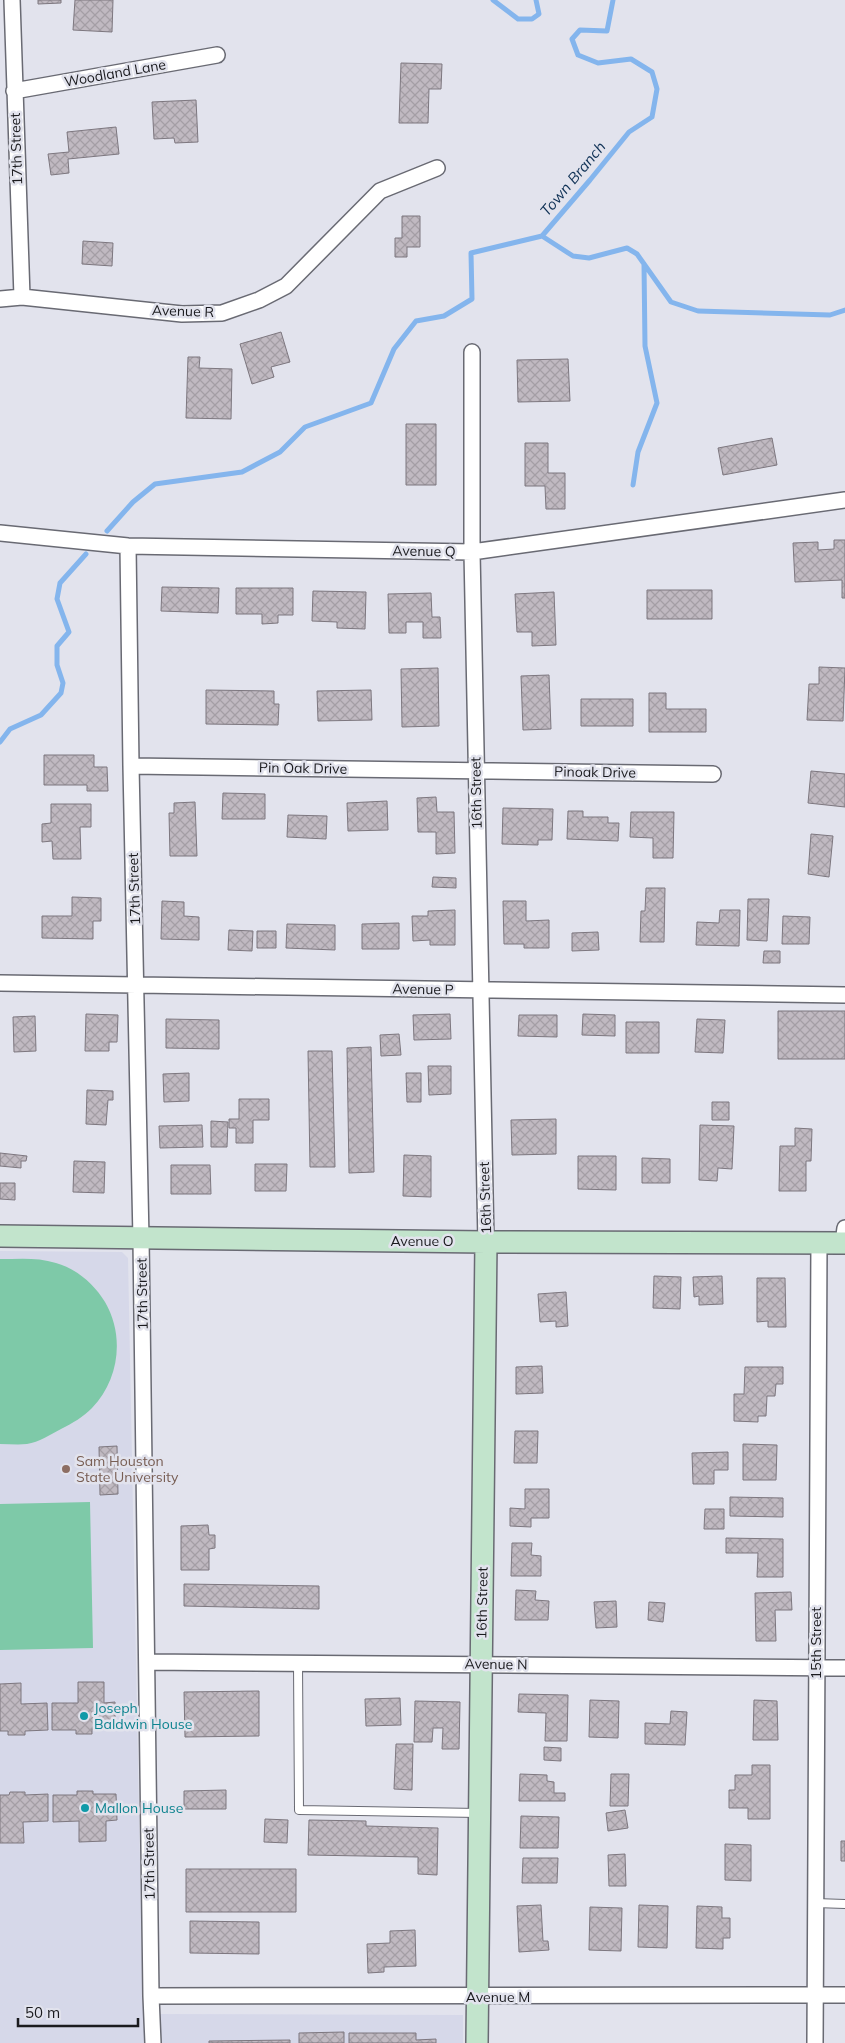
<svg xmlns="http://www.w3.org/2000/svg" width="845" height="2043" viewBox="0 0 845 2043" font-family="Mulish,sans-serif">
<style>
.built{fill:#d6d8e9}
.garden{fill:#7ec9a8}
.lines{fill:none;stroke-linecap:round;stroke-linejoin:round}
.stream{stroke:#84b5ed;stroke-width:5}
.building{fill:url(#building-cross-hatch);stroke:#7d777f}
.lane-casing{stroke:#696a73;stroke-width:10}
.street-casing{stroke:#696a73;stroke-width:18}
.secondary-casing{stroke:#696a73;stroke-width:24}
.lane{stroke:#fff;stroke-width:8}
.street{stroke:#fff;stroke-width:15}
.secondary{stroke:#c2e4cc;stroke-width:21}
.education-dot{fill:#8d6e63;stroke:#e2e3ed;stroke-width:2}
.culture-dot{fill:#0f9aa8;stroke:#e2e3ed;stroke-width:2}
.labels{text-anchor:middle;stroke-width:5;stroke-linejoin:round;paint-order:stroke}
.street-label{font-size:14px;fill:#1b1b1f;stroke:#e2e3ed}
.education-label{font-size:14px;fill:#785e54;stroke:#e2e3ed;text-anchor:start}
.culture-label{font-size:14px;fill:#0d838f;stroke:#e2e3ed;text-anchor:start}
.water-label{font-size:15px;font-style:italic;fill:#103256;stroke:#e2e3ed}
</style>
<defs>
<pattern id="building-cross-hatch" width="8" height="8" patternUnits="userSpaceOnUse" patternTransform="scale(1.25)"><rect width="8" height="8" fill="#c0b9c1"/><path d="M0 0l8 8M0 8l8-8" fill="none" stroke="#a49ea5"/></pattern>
</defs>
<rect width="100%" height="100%" fill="#e2e3ed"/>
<path class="built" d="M0,1251L122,1252L128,1258L143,2014L463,2015V2043H0Z"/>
<path class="garden" d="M0,1259C19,1259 38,1257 56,1263C77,1269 94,1284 105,1302C125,1336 119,1380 92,1408C83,1417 73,1423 61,1429C50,1435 39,1442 27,1444C18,1445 9,1444 0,1444Z
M90,1502L93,1648L0,1650V1504Z"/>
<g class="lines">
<path class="stream" d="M493,0L518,19H532L539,14L536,0
M613,0L607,31L580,30L572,39L578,55L598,63L631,59L652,72L657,89L652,117L629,132L590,180L542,236L573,256L589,258L627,248L637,254L671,302L698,311L830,315L845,310
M633,485L638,452L657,403L645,346L644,264
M107,531L133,502L155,484L242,472L280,452L305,427L371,403L394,349L416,321L444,316L472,299L471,253L542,236
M0,742L10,729L41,715L61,693L63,683L57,665V646L69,632L57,599L60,583L86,554"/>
</g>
<path class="building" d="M38,0H61V3L38,4Z
M75,0H113L112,32L73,30Z
M401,63L442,64L441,89H429L428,123H399Z
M196,100L198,142L175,143L174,138L154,139L152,102Z
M116,127L119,154L68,159L69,173L51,175L48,154L69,152L67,132Z
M402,216H420V247H407V257H395V238H402Z
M83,241L113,243L112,266L82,264Z
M281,332L290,362L271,367L274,377L252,384L240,344Z
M188,357H200L199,368L232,369L231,419L186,418Z
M568,359L570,401L518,402L517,360Z
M406,424H436V485H406Z
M772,438L777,465L723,475L718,448Z
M525,443H548V473H565V509H546L545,486H525Z
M834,540H845V598H842V580L795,582L793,543L818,542V550L834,549Z
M162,587L219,588L218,613L161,611Z
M236,588H293V615H278V623L262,624V614H236Z
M647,590H712V619H647Z
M313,591L366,592L365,629L337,628V622L312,621Z
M554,592L556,645L532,646V632H517L515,594Z
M431,593L432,617H440L441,638H423V622H406V633H389L388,594Z
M819,667L845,668L843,721L807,720L809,684H819Z
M438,668L439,726L402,727L401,669Z
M549,675L551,729L523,730L521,676Z
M206,690L274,691V704H279L278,725L206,724Z
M371,690L372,720L318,721L317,691Z
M649,693H666V709H706V732H649Z
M581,699H633V726H581Z
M44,755H94V767H107L108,791H87V785H44Z
M811,771L845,774V807L808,803Z
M223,793L265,794V819H222Z
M436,797L437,812H454L455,853L436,854V832H418L417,798Z
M387,801L388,830L348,831L347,803Z
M195,802L197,856H170L169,813H174V803Z
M51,804H91V827H80L81,859H53L52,841L42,842V824L51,823Z
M503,808L553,809L552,840H538V845L502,844Z
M568,811H583V817H608V823H619L618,841L567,839Z
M631,812H674L673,858H653V838L630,837Z
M288,815L327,816L326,839L287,837Z
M811,834L833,836L829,877L808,874Z
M433,877L456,878V888L432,887Z
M646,888H665L664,942H640L641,911H645Z
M72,897L101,898V921H93V939L42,938V916H72Z
M748,899H769L767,941L747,940Z
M162,901L184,902V916L199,917V940L161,939Z
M503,901H526V921L549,920V948H524V944H504Z
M455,910V945H430V940L413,941L412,916H428V911Z
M720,910H740L739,946L696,945L697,922L719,923Z
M783,916L810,917L809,944H782Z
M399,923V949H362V924Z
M287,924L335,925V950L286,948Z
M229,930L253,931L252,951L228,950Z
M257,931H276V948H257Z
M598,932L599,950L572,951V933Z
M764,951H780V963H763Z
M778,1011H845V1059H778Z
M86,1014L118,1015L117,1042H109V1051H85Z
M450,1014L451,1039L414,1040L413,1015Z
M583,1014L615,1015V1036L582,1035Z
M519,1015H557V1037L518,1036Z
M35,1016L36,1051L14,1052L13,1017Z
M166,1019L219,1020V1049L166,1048Z
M697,1019L725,1020L723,1053L695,1052Z
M626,1022H659V1053H626Z
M399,1034L401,1055L381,1056L380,1035Z
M371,1047L374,1172L349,1173L347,1048Z
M308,1051H332L335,1167H310Z
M428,1066H451V1094L429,1095Z
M189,1073V1101L164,1102L163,1074Z
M406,1073H421V1102H407Z
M87,1090L113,1091V1100H108L106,1125L86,1124Z
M239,1099H269V1120H253V1143H236V1128H229V1119H239Z
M712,1102H729V1120H712Z
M556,1119V1154L512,1155L511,1120Z
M211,1121L228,1122L227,1147H211Z
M202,1125L203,1147L160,1148L159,1126Z
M700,1125L734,1126L732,1169L718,1168L717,1181L699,1180Z
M795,1128L812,1129L811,1161H806V1191H779L780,1146H795Z
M0,1153L27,1156L26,1161H21V1168L0,1166Z
M404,1155L431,1156V1197L403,1196Z
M578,1156H616V1190L578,1189Z
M642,1158L670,1159V1183H642Z
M74,1161L105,1162L104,1193L73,1192Z
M255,1164H287L286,1191H255Z
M171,1165H210L211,1194H171Z
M0,1183H15V1200L0,1199Z
M654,1276L681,1277L680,1309L653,1308Z
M722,1276L723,1304L699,1305V1296L694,1297L693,1277Z
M757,1278H785L786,1327H768V1321L757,1322Z
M566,1292L568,1326L556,1327V1321L540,1322L538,1294Z
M542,1366L543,1393L516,1394V1367Z
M745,1367H783V1384H776L775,1396H767L766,1416H758V1422L734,1421V1394H744Z
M515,1431H538L537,1463H514Z
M743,1444L777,1445L776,1480H743Z
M117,1446L118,1494L100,1495L99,1447Z
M728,1452V1470H714V1484H693L692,1453Z
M525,1489H549V1518H531V1527L510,1526V1508L525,1509Z
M730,1497L783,1498V1517L730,1516Z
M705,1509H724V1529H704Z
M208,1525L209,1535H215V1548L209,1549V1570H181V1526Z
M726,1538L783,1539V1577H757L758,1553H726Z
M512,1543H532L531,1555L541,1556V1576H511Z
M184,1584L319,1586V1609L184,1606Z
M516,1590L536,1591L535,1600L549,1601L548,1620H515Z
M791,1592L792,1610H775L776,1641H756L755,1593Z
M616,1601L617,1627L596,1628L594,1602Z
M649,1602L665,1603L663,1622L648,1620Z
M78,1682H104V1703L115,1702V1729H92V1734H76V1730H52V1703H78Z
M21,1683V1704L47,1703L48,1730L25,1731V1735H8V1731H0V1684Z
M259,1691V1736L185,1737L184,1692Z
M519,1694L568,1695L567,1741H545L546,1713L518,1712Z
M400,1698L401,1725L366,1726L365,1699Z
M590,1700L619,1701L618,1738L589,1737Z
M754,1700L777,1701L778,1740H753Z
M415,1701L460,1702L459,1749H442L443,1728H433L432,1742H414Z
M671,1711L687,1712L685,1745L645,1744V1723L670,1724Z
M396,1744H413L412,1790L394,1789Z
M544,1747L561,1748V1761L544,1760Z
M752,1765H770V1819H748V1808H729V1790H735V1775H752Z
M520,1774L547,1775V1781L554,1782V1793H565V1801H519Z
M611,1774H629L628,1806H610Z
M226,1790V1809H184V1791Z
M77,1791H93V1794H116L117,1820L106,1821V1841L79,1842V1821L53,1822V1795H77Z
M10,1792H25V1795L48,1794V1821L23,1822L24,1843H0V1795H9Z
M625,1810L628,1828L608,1831L606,1813Z
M521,1816L559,1817L558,1848H520Z
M265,1819L288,1820L287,1843L264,1842Z
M309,1820L366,1821V1826L438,1828L437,1875L418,1874V1857L308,1855Z
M841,1841H845V1861H841Z
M725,1844L751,1845V1881L725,1880Z
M625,1854L626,1886H609L608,1855Z
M523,1858H558L557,1883H522Z
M186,1869H296V1912H186Z
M541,1905L543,1941H548L549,1950L519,1952L517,1906Z
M639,1905L668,1906L667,1948L638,1947Z
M697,1906L722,1907V1918H730V1938H723V1949L696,1948Z
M590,1907L622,1908L621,1951L589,1950Z
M190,1921L259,1922V1954L190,1953Z
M415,1930L416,1966L384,1967V1972L368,1973L367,1944L390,1943V1931Z
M344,2032V2043H299V2033Z
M349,2033H416V2040L436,2039V2043H349Z
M290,2040V2043H209V2041Z"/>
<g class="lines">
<g class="lane-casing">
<path id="lane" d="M298,1663L299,1810L478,1813
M815,1903L845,1904"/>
</g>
<g class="street-casing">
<path id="street" d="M12,0L22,297
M14,91L217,55
M0,299L22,297L182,314L222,313L259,300L286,286L380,191L437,168
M472,352V552L486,1242
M0,533L128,546L472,552L845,500
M128,546L131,766L141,1239L151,1996L153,2043
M131,766L713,774
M0,983L845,995
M843,1243L845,1228
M147,1662L845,1668
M151,1996L845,1995
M815,2043L819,1243"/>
</g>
<g class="secondary-casing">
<path id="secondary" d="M0,1236L486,1242L845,1243
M477,2043L486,1242"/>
</g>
<use href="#lane" class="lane"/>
<use href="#street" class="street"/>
<use href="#secondary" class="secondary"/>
</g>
<circle class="education-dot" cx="66" cy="1469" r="5"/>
<g class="culture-dot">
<circle cx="84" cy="1716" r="5"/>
<circle cx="85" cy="1808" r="5"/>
</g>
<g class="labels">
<g class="street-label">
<text transform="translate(115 73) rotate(-10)" y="5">Woodland Lane</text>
<text transform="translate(16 149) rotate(-92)" y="5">17th Street</text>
<text transform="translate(183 311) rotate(2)" y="5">Avenue R</text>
<text transform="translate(424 551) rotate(1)" y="5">Avenue Q</text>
<text transform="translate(303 768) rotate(1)" y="5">Pin Oak Drive</text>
<text transform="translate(595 772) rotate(1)" y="5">Pinoak Drive</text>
<text transform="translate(476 793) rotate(-91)" y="5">16th Street</text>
<text transform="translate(134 889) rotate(-92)" y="5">17th Street</text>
<text transform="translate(423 989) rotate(1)" y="5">Avenue P</text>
<text transform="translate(485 1198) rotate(-92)" y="5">16th Street</text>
<text x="422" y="1246">Avenue O</text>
<text transform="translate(142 1294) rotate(-91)" y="5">17th Street</text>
<text transform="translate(482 1603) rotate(-89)" y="5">16th Street</text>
<text transform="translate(816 1643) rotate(-90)" y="5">15th Street</text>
<text transform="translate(496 1664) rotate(1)" y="5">Avenue N</text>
<text transform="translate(149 1864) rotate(-91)" y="5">17th Street</text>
<text x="498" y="2002">Avenue M</text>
</g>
<g class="education-label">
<text x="76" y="1466">Sam Houston<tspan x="76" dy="16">State University</tspan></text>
</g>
<g class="culture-label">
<text x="94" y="1713">Joseph<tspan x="94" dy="16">Baldwin House</tspan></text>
<text x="95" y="1813">Mallon House</text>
</g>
<g class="water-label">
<text transform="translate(573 179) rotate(-50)" y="5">Town Branch</text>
</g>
</g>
<path d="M18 2018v8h120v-8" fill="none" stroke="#1b1b1f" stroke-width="2.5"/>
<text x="25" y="2018" font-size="15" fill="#1b1b1f" stroke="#e2e3ed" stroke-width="4" paint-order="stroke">50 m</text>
</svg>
